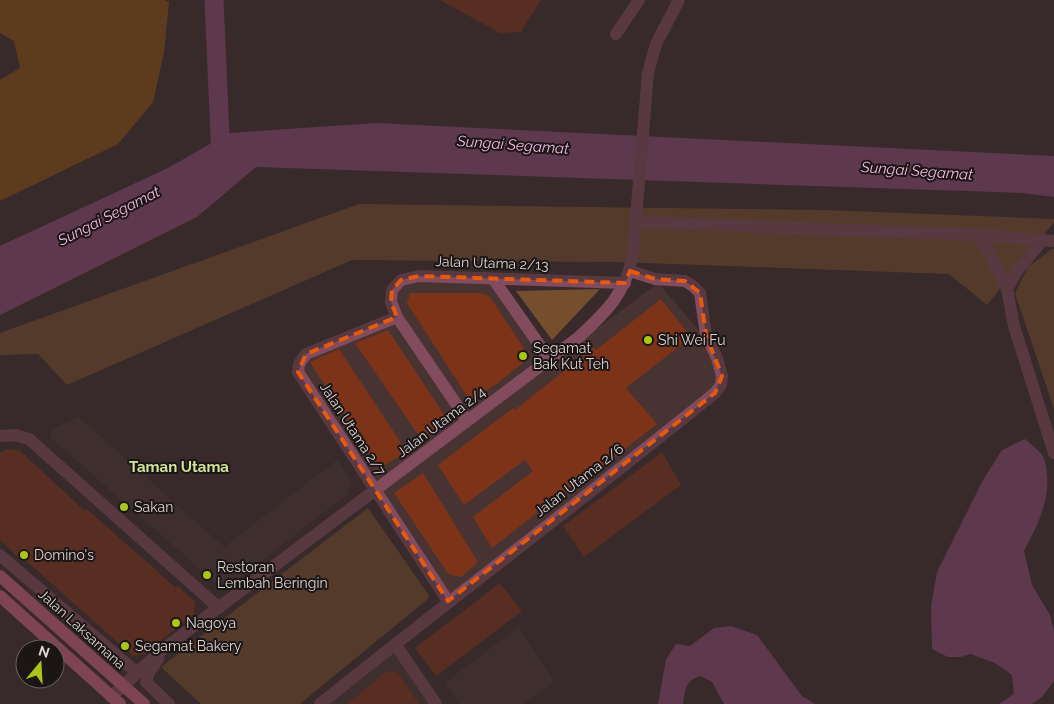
<svg xmlns="http://www.w3.org/2000/svg" width="1054" height="704" viewBox="0 0 1054 704" font-family="Raleway,sans-serif">
<style>
.built{fill:#483333}
.green{fill:#754e2e}
.forest{fill:#8f5010}
.water{fill:#8c4979}
.lines{fill:none;stroke-linecap:round;stroke-linejoin:round}
.river{stroke:#8c4979;stroke-width:19}
.building{fill:#7d3318}
.minor{stroke:#824c5e;stroke-width:12}
.major{stroke:#d3658d;stroke-width:12}
.marked{fill:none;stroke:#e8590c;stroke-width:4;stroke-dasharray:10 6;stroke-linejoin:round}
.poi-dot{fill:#aac717;stroke:#1b1515;stroke-width:2}
.labels{text-anchor:middle;stroke-width:4;stroke-linejoin:round;paint-order:stroke}
.street-label{font-size:14px;fill:#ddd4d4;stroke:#1b1515}
.poi-label{font-size:14px;fill:#ddd4d4;stroke:#1b1515;text-anchor:start}
.water-label{font-size:15px;font-style:italic;fill:#f4b9e1;stroke:#1b1515}
.neighbourhood-label{font-size:15px;font-weight:bold;fill:#d1e398;stroke:#1b1515}
</style>
<rect width="100%" height="100%" fill="#382a2a"/>
<path class="built" d="M399,276H499L556,359L658,283L703,335L718,376L716,397L453,603L296,362L391,315Z
M79,417L224,547L337,460L351,482L348,494L227,587L218,585L50,437L52,429Z
M518,627L554,681L523,704H459L445,683Z
M397,637L441,704H315Z"/>
<path class="green" d="M359,204L825,210L1054,219V222L987,305L949,274L615,262L352,260L67,385L38,354L0,355V333Z
M1052,249H1054V409L1015,293L1028,267Z
M600,289L552,340L516,291Z
M368,508L430,597L300,704H201L161,667Z"/>
<path class="forest" d="M0,0H164L169,2L164,52L153,102L118,144L0,201V80L20,68L14,41L0,33Z"/>
<path class="water" d="M376,123L1054,156V197L1022,193L256,167L197,217L0,315V246L168,168L229,133Z
M1025,439C1031,445 1041,451 1044,458C1054,493 1040,521 1024,551L1032,585L1050,615L1054,631V681L1042,697L1032,704H999L1014,694L1012,675L995,663L970,654L960,657H948L932,649L931,607L937,572L983,480L1002,450Z
M731,626L757,635L802,696L815,704H724L712,682L701,676C686,679 685,690 683,704H658L666,659L676,644L690,646L714,628Z"/>
<g class="lines">
<path class="river" d="M214,0L221,159"/>
</g>
<path class="building" d="M440,0H541L521,32L500,33Z
M410,293H481L490,297L527,353L525,361L498,383L470,401L407,303Z
M661,299L691,337L626,388L657,424L583,482L580,479L492,548L473,517L533,471L525,460L464,505L438,465L513,408L515,410L594,347L596,350Z
M388,330L447,419L421,439L355,343Z
M339,349L407,452L378,469L310,362Z
M8,449L20,451L85,511L87,509L176,588L178,586L195,602L194,614L144,654L133,656L24,559L22,561L0,540V453Z
M662,452L681,485L584,557L563,526Z
M423,473L478,562L461,577L448,574L394,493Z
M500,583L522,611L436,676L415,648Z
M387,671L398,673L419,704H347Z"/>
<g class="lines">
<path class="minor" d="M616,34L639,0
M637,222L977,235L1054,241
M977,235L989,252L1007,289L1014,326L1054,453
M494,280L550,360
M1007,289L1017,271L1043,240
M397,317L306,354L299,364L298,372L448,601
M467,420L397,317L391,302L392,290L401,280L419,276L625,283
M0,436L15,435L29,439L219,608
M0,555L136,672
M395,644L436,704
M158,659L148,674L146,682L169,704
M111,697L162,650L579,337C607,311 626,293 633,254L648,73L656,44L679,0
M320,704C451,599 585,498 715,393L721,385L722,376L717,358L706,335L700,293L693,286L685,281L655,279L630,271"/>
<path class="major" d="M0,576L144,704
M0,596L120,704"/>
</g>
<path d="M0 0H1054V704H0ZM630,271L655,279L685,281L700,293L706,335L722,376L715,393L448,601L298,372L306,354L397,317L391,302L392,290L401,280L419,276L625,283Z" fill="#382a2a" fill-opacity=".55" fill-rule="evenodd"/>
<path class="marked" d="M630,271L655,279L685,281L700,293L706,335L722,376L715,393L448,601L298,372L306,354L397,317L391,302L392,290L401,280L419,276L625,283Z"/>
<g class="poi-dot">
<circle cx="648" cy="340" r="5"/>
<circle cx="523" cy="356" r="5"/>
<circle cx="124" cy="507" r="5"/>
<circle cx="24" cy="555" r="5"/>
<circle cx="207" cy="575" r="5"/>
<circle cx="176" cy="623" r="5"/>
<circle cx="125" cy="646" r="5"/>
</g>
<g class="labels">
<g class="street-label">
<text transform="translate(492 263) rotate(2)" y="5">Jalan Utama 2/13</text>
<text transform="translate(441 422) rotate(-37)" y="5">Jalan Utama 2/4</text>
<text transform="translate(353 429) rotate(57)" y="5">Jalan Utama 2/7</text>
<text transform="translate(579 480) rotate(-38)" y="5">Jalan Utama 2/6</text>
<text transform="translate(82 629) rotate(42)" y="5">Jalan Laksamana</text>
</g>
<g class="poi-label">
<text x="658" y="345">Shi Wei Fu</text>
<text x="533" y="353">Segamat<tspan x="533" dy="16">Bak Kut Teh</tspan></text>
<text x="134" y="512">Sakan</text>
<text x="34" y="560">Domino's</text>
<text x="217" y="572">Restoran<tspan x="217" dy="16">Lembah Beringin</tspan></text>
<text x="186" y="628">Nagoya</text>
<text x="135" y="651">Segamat Bakery</text>
</g>
<g class="water-label">
<text transform="translate(513 145) rotate(4)" y="5">Sungai Segamat</text>
<text transform="translate(917 171) rotate(4)" y="5">Sungai Segamat</text>
<text transform="translate(109 216) rotate(-27)" y="5">Sungai Segamat</text>
</g>
<g class="neighbourhood-label">
<text x="179" y="472">Taman Utama</text>
</g>
</g>
<g transform="translate(40 664) rotate(18)"><circle r="24" fill="#1b1515" stroke="#696161"/>
<path d="M0-4L9 19L0 12L-9 19Z" fill="#aac717"/>
<text y="-8" font-size="14" font-weight="bold" text-anchor="middle" fill="#ddd4d4">N</text>
</g>
</svg>
